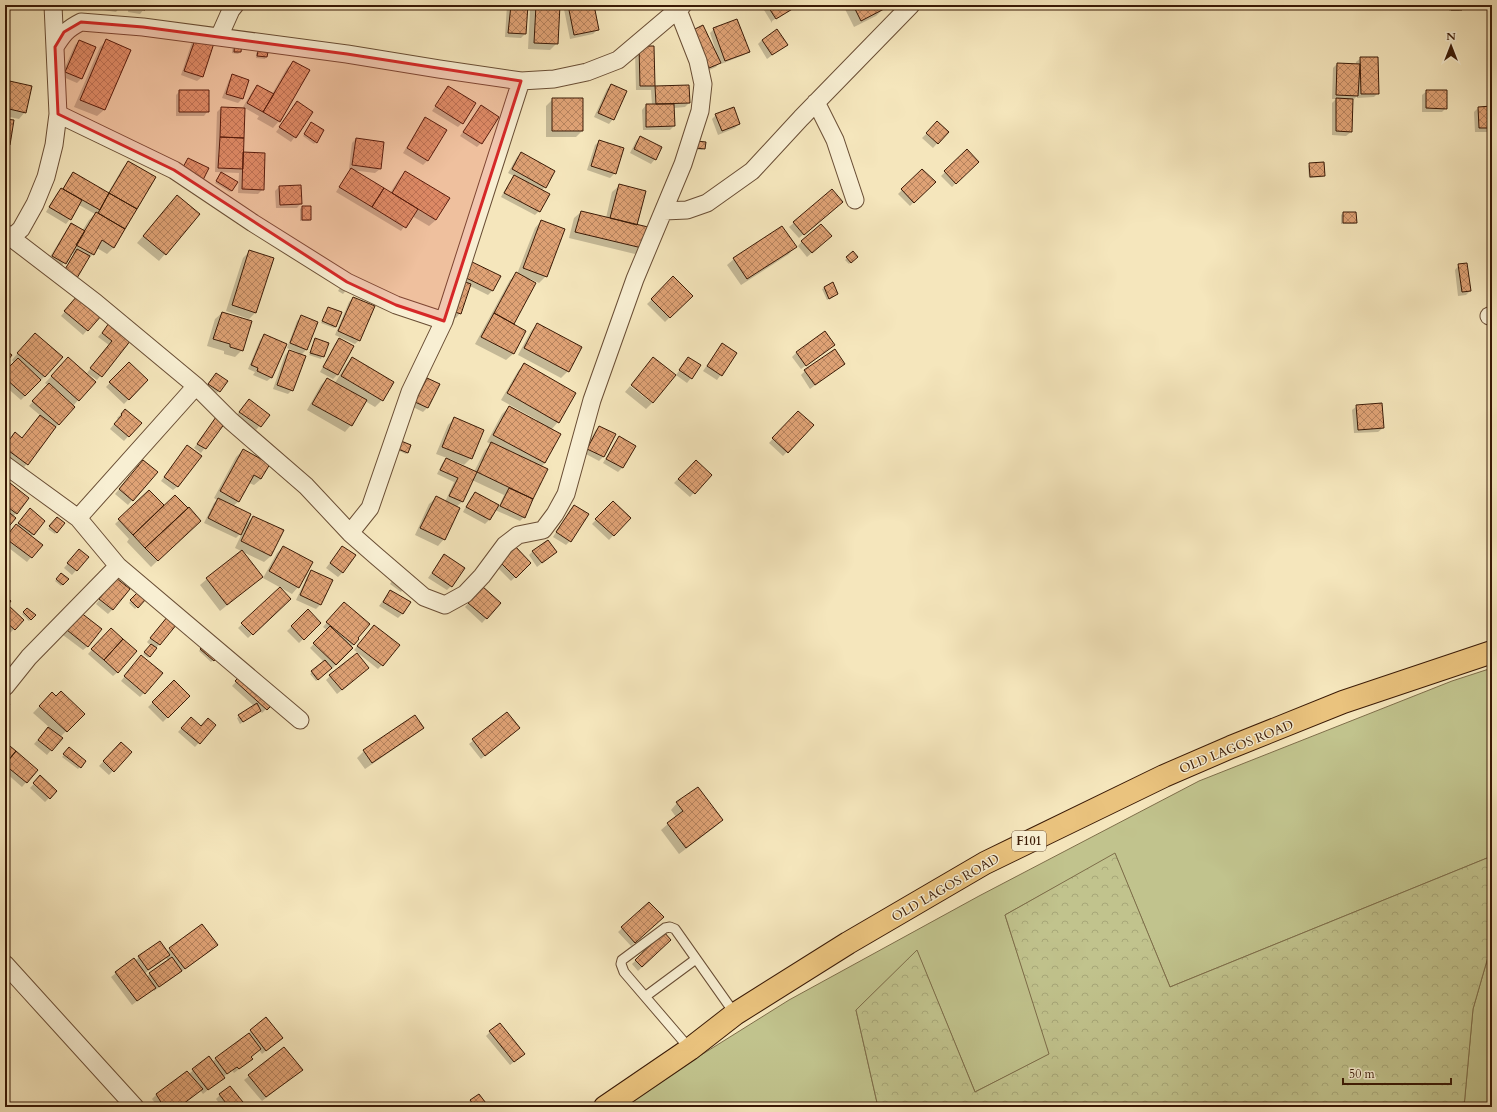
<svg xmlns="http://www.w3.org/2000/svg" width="1497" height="1112" viewBox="0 0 1497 1112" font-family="Cardo,serif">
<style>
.green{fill:#c1c38d;stroke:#7e6e4a}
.forest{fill:url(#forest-crowns);stroke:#7e6e4a}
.shadow{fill:#0003;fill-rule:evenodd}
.building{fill:url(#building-cross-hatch);stroke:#3a1a06}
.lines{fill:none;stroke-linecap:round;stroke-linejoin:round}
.service-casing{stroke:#694d34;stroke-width:11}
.minor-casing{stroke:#694d34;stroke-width:19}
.primary-casing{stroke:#3a1a06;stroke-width:24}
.service{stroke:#f8efd3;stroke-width:9}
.minor{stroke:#f8efd3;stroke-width:17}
.primary{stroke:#eac37e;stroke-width:22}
.marked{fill:#d62828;fill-opacity:0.2;stroke:#d62828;stroke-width:3;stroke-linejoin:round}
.labels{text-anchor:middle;stroke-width:3;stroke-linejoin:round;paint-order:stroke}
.shield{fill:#f8efd3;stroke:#735a44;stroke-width:1}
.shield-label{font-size:12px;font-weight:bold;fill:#3a1a06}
.street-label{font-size:13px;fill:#3a1a06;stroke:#f8efd3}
</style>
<defs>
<pattern id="forest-crowns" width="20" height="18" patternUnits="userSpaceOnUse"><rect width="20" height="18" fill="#c1c38d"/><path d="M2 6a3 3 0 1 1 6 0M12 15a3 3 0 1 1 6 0" fill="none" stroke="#a7a778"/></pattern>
<pattern id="building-cross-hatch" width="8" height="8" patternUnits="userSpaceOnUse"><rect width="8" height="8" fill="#dfa275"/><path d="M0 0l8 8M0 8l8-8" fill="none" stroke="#b6835e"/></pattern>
</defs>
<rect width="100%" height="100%" fill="#f5e6bc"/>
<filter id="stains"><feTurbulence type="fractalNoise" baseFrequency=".005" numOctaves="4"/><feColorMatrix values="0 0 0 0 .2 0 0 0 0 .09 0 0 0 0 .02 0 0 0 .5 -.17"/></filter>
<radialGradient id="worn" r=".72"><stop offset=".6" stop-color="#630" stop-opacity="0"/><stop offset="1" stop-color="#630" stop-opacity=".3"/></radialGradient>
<path class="green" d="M1492,668V856L1170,987L1115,854L1005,915L1050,1054L975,1092L917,951L856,1010L878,1107H618L789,1000L979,896L1199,781L1452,681Z
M1492,943V1107H1464L1473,1009Z"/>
<path class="forest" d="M1115,853L1170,987L1492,856V943L1473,1009L1464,1107H878L856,1010L917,950L975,1092L1049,1054L1005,915Z"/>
<path class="shadow" d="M103,5H121L120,7L116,12L103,10Z
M129,5H145L144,9L140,14L128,12Z
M149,5H182L177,10Z
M507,5H527L525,34L521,38L505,37Z
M535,5H559L557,43L550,50L528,49L530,10Z
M568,5H593L598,29L593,34L570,39L564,9Z
M761,5H797L772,21V23Z
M809,5H819L812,10Z
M843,5H881L883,9L876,16L854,27Z
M1449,5H1461V9L1459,11H1449Z
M714,29L748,51L744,55L721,64L720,62L716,67L705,72L688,36L715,52L716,51L710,33Z
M107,40L129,50L104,110L97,116L74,107L100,47Z
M762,40L786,45L767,59L758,44Z
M79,41L95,48L81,79L77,83L61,76L75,45Z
M192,42L213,44L202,77L197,81L181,75Z
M241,43L240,52L238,54L232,53L233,44Z
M653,47L654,87L688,86L689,103L685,107L674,108V126L670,130H643L642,110L646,105H652L651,90H636L635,51Z
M258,52L266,57L265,59L256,58V53Z
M1361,58L1378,93L1374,97L1357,98V96L1353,100H1351V132L1346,136L1332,135V103L1336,99H1332L1333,68L1337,64L1356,65V62Z
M293,62L279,121L273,128L257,119L259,116L243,107L253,90L258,86L272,94L287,68Z
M233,76L248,81L242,99L238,103L222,98L229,80Z
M5,81L25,112L19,119L5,116Z
M611,85L613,119L609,124L594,117L607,89Z
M448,87L462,123L458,127L432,111Z
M180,91L208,111L204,116H176V95Z
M1427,91L1446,108L1442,112H1422V95Z
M553,99L582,131L576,137H546V106Z
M297,103L312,113L291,142L276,132Z
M481,106V143L477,147L460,136Z
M1492,107V130L1490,132H1475L1474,112L1478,108Z
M221,108L242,153L263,189L258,194L238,193L239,173L215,172L217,112Z
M716,115L739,124L735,128L718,135L712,119Z
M425,118L428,160L423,165L403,153L421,123Z
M5,120L9,145L5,149Z
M937,123L947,132L933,148L922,138Z
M310,125L316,142L314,144L303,136Z
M640,137L655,159L651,164L630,153L636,141Z
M356,139L380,169L375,173L351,170L390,193L399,179L405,172L436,220L429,226L412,216L401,231L336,192L347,174L351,170L349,169L352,143Z
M600,141L615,173L610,178L587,170L595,145Z
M695,143L704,148L702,150L694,149Z
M967,151L978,162L952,187L941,176Z
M521,153L545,187L541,191L539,211L535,215L501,197L510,181L514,176L508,173L517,157Z
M128,162L154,177L114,247L107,254L97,248L93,254L86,261L61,275L74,254L71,252L61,267L48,260L67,229L71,224L82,231L89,220L95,214L79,205L70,219L66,224L46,212L57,193L61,189L62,190L69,178L73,173L108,193L122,169Z
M1310,164L1324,175L1323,177L1309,178L1308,166Z
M922,170L934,182L910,206L898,194Z
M220,175L232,190L230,192L215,183Z
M619,186L636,225L641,248L635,254L569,238L574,218L581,212L606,218L612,192Z
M279,187L301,203L297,208H276L275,191Z
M832,190L838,206L799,238L789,227Z
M171,203L165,254L159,261L137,243Z
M302,207L310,219L309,221H300V209Z
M1343,213L1356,223L1354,224H1341V215Z
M541,221L546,276L539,283L530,279V281L535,283L513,324L525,331L513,354L506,360L475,344L510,280L517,274L535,228Z
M826,240L807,257L798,246L802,241Z
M795,247L789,254L741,285L727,265L734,259Z
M250,251L256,312L249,319L226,311L243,258Z
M853,253L856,257L849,264L845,260Z
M464,265L500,276L492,291L488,295L470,286L460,313L456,318L446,314Z
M1459,265L1470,291L1466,295L1458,296L1455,270Z
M674,278L691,296L665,322L647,304Z
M832,284L837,294L827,300L822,289Z
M341,286L348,288L343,294L338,291Z
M353,298L359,340L355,344L335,335L349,302Z
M74,301L100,315L83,335L61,316Z
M328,308L336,326L334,328L321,323Z
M222,313L242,350L235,357L224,354V351L207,346L215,319Z
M302,316L306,350L301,355L292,390L288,394L273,389L285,355L289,351L299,354V353L287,348L297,321Z
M109,324L129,340L97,380L87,373L109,345L98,337Z
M537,325L568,371L561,378L518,355L531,331Z
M265,335L272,377L267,381L253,375L255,372L248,369L260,340Z
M339,339L353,346L337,375L333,379L320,372L335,344Z
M315,340L327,344L321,359L309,355Z
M28,341L45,376L21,400L5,386V373L14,363L12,360Z
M722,344L736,354L717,380L703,371Z
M829,349L801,369L792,357L796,353Z
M352,358L382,400L375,407L365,401L351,425L345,432L307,410L321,385L327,379L335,383L346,365Z
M688,358L691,378L687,383L676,375Z
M129,363L147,380L124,404L106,387Z
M524,364L558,422L551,430L545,463L541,467L546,469L524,517L520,521L495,510L489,520L485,524L463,512L471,497L475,493L499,506L504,495L472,480L462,502L456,507L444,539L438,546L415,535L429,504L436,498L445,502L454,482L437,474L442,464L447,458L436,454L448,425L454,419L471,458L464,465L450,459V461L474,472L485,450L491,444L487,442L502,414L509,407L536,422L537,420L501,400L518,371Z
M844,364L810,389L801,375L805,371Z
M62,365L78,400L21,471L5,459V445L15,434L22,439L41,416L29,406L48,385L45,383Z
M215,376L226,382L217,393L207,386Z
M427,379L438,385L427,408L423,412L411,406L423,383Z
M630,386L652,403L646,409L625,392Z
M244,405L268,415L256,430L236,416Z
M1357,406L1383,428L1378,432L1354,433L1352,410Z
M798,412L813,425L783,456L769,443Z
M121,414L140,423L124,441L110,429L118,419L117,418Z
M216,418L223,423L201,453L194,448Z
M599,427L603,457L599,461L584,453L595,431Z
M620,437L635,446L622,468L618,472L603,463L615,442Z
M399,444L408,452L406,454L397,450Z
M243,450L268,464L261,479L254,485L249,483L239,501L233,506L244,526L253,517L271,556L264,562L235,548L243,531L236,538L204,523L214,503L217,500L214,498L236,457Z
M183,451L178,486L173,490L161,481Z
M696,461L711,475L690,497L674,483Z
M139,466L156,472L128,505L115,494Z
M5,480L16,513L5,529Z
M149,491L164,507L193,527L151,567L127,542L129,539L115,524Z
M613,502L630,518L609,540L592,524Z
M574,506L570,541L566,545L553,537L570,510Z
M26,514L44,521L31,537L41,545L27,562L5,545V539Z
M57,518L56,532L55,534L48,529Z
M283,547L298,587L292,594L263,578L277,553Z
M342,547L343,572L338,577L326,568Z
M514,547L530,563L511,581L495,565Z
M533,551L556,552L537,567L529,555Z
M75,555L88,557L72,575L64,568Z
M444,555L451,586L447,590L428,578Z
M312,571L331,580L320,605L316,609L296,600L308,575Z
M61,574L67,579L61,586L55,581Z
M262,577L220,611L200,585L207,579Z
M392,581L405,587L401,592L390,584Z
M112,584V610L108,614L96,604Z
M280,588L290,599L248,638L238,628Z
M390,591L402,614L398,618L379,606Z
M478,592L500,603L482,623L465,607Z
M138,593L144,599L135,609L129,603Z
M5,597L6,605L23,620L10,633L5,629Z
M339,608L358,639L351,647L352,648L332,669L330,668L316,681L310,674L324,662L310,648L327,630L323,627Z
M27,609L34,615L29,621L22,614Z
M308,611L320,623L299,643L287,631Z
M168,617L176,624L148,658L143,654L151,646L147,642Z
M76,618L88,646L83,650L63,635Z
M370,630L382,665L378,669L354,650Z
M107,633L118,672L113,676L88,654Z
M205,644L218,656L211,662L199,651Z
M137,661L144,693L140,697L121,681Z
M364,672L337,694L326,680L330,676Z
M242,675L272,703L262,713L260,711L240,724L237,718L254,706L232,686Z
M174,682L188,696L163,722L148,707Z
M52,693L84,714L60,737L61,738L47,755L34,744L49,727L33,713Z
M507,713L515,732L481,759L469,744Z
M187,722L201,727L215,725L195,747L178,732Z
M422,728L416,734L365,769L357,758L364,751Z
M121,743L131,752L109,775L99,766Z
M5,744L37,770L22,787L5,772Z
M69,749L85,761L78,769L62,757Z
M40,777L56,791L45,802L30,788Z
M677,803L722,820L715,827L679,854L661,830L676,817L671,810Z
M649,903L658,921L631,946L618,932Z
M664,933L670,940L638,971L632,964Z
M216,945L210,951L178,974L154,991L153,989L132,1005L111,977L134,959L135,961L139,957L167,952L170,949ZM166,958L168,961L146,977L144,974Z
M251,1030L277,1042L262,1054L259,1050L250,1057L251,1059L247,1063L234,1073L232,1070L203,1094L200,1090L179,1107H158L152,1099L156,1095L187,1072L189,1074L208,1057L212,1062L248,1035Z
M490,1032L519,1058L510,1065L486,1036Z
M284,1049L302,1070L262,1101L244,1080Z
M220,1095L245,1107H222L216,1099Z
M479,1095L487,1107H468L466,1105Z"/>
<path class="building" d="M106,5H122L121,8Z
M132,5H146L145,10L132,8Z
M511,5H528L526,34L508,33Z
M536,5H560L558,44L534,43Z
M568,5H594L599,30L574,35Z
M767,5H799L776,19Z
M853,5H882L884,9L861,21Z
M1451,5H1462V10H1451Z
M737,19L750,52L725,61L713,28Z
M703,25L721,63L709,68L691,31Z
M777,29L788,45L772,55L762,40Z
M5,37H8L5,63Z
M196,37L214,43L203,77L184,71Z
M106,39L131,50L105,110L80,100Z
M79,40L96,47L82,79L65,72Z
M235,41L242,42L241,52H234Z
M639,46H654L655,86H640Z
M258,51L268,52L267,57L257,56Z
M1360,57H1378L1379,94H1361Z
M293,61L310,70L280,122L263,112Z
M1337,63L1360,64L1358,96L1336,95Z
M232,74L249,80L243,99L226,94Z
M5,80L32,86L26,113L5,108Z
M611,84L627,91L614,120L598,113Z
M257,85L274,94L263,112L247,103Z
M689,85L690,103L656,104L655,86Z
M448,86L476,103L463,124L435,106Z
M179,90H209V112H179Z
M1426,90H1447V109L1426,108Z
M552,98H583V131H552Z
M1336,98L1353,99L1352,132L1336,131Z
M297,101L313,112L296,138L279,127Z
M646,104H674L675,126L646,127Z
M481,105L499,117L482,144L463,132Z
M1492,106V128H1479L1478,107Z
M221,107L245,108L244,138L220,137Z
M734,107L740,124L722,131L715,114Z
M425,117L447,130L428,161L407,148Z
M5,119L14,120L10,145L5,144Z
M937,121L949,132L938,144L926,133Z
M311,122L324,130L317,143L304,134Z
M640,136L662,147L656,160L634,149Z
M220,137L244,138L243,169L218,168Z
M356,138L384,142L381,169L352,165Z
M599,140L624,148L616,174L591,166Z
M696,141L706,142L705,149L695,148Z
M967,149L979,162L956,184L944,171Z
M243,152L265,153L264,190L242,189Z
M521,152L555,171L546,188L512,169Z
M188,158L209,168L203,180L182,169Z
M128,161L156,177L137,209L109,193Z
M1324,162L1325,176L1310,177L1309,163Z
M351,168L384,188L372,207L339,187Z
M922,169L936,182L914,203L901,189Z
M405,171L450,198L436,220L392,193Z
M73,172L109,193L100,210L63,189Z
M221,172L238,182L232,191L216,181Z
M514,175L550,194L540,212L504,193Z
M619,184L646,191L637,225L610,218Z
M301,185L302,204L280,205L279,186Z
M61,188L82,200L71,220L49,207Z
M384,188L418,209L406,228L372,207Z
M832,189L843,202L804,235L793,222Z
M109,193L137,209L125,229L98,213Z
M177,195L200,214L166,255L143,236Z
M302,206H311V220H302Z
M581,211L648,227L642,248L575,232Z
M96,212L125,229L114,248L102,240L94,255L76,245Z
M1343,212H1356L1357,223H1343Z
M541,220L565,229L547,277L523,268Z
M71,223L85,231L66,264L52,256Z
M821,224L832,236L812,253L801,241Z
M782,226L797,247L747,279L733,258Z
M77,249L90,256L77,278L64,271Z
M249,250L274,258L256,313L232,305Z
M853,251L858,257L851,263L846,257Z
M468,260L501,276L493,291L460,275Z
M1467,263L1471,291L1462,292L1458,264Z
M516,272L536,283L514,324L494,313Z
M673,276L693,296L670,318L651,299Z
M460,280L471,284L461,314L449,310Z
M833,282L838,294L829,299L824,287Z
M78,295L102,315L88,331L64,311Z
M353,297L375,306L360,341L338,331Z
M328,307L342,312L336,327L322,321Z
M222,312L252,321L243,351L230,347V344L213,339Z
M494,313L526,331L514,354L481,337Z
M301,315L318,322L307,350L290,343Z
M109,323L131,340L102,377L90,368L112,341L102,333Z
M537,323L582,347L569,372L524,348Z
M825,331L835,345L806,366L796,352Z
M35,333L63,357L45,377L17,353Z
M264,334L287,344L272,378L257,371L258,368L251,365Z
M315,338L329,343L324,357L310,353Z
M339,338L354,346L338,375L323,367Z
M722,343L737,353L722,376L707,366Z
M835,349L845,364L815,385L804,370Z
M5,350L12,355L5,364Z
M289,350L306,356L293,391L277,385Z
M68,357L96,382L79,401L51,376Z
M352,357L394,382L383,401L341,376Z
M653,357L676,375L653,403L631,385Z
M688,357L701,365L692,379L679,370Z
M18,358L41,380L25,396L5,378V371Z
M129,362L148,380L129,400L109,382Z
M524,363L576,393L559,423L507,393Z
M216,373L228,381L220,392L208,384Z
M327,378L367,400L352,426L312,404Z
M427,378L440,384L428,408L415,402Z
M49,383L75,407L59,425L32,401Z
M249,399L270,415L261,427L239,412Z
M1382,403L1384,428L1358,430L1356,405Z
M509,406L561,434L545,463L493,435Z
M125,409L142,423L129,437L114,424L122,415L121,414Z
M798,411L814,425L788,453L772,438Z
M40,415L56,427L28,465L5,448V446L15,432L22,438Z
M216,417L225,423L206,449L197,444Z
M454,417L484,430L472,459L442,447Z
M599,426L616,434L604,457L587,449Z
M619,436L636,446L623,468L606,459Z
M401,441L411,445L408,453L398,449Z
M491,442L548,469L533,499L477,472Z
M187,445L202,456L178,487L164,477Z
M243,449L270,464L261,479L254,475L239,502L220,491Z
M446,458L477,472L463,502L449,496L458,478L440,470Z
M143,460L158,472L133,501L119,489Z
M696,460L712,475L695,494L678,479Z
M5,479L29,498L17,514L5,505Z
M509,488L533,499L525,518L500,506Z
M149,490L164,505L133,535L118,519Z
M475,492L499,505L490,520L466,507Z
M175,495L188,508L145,548L133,535Z
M436,496L460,508L445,540L420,528Z
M218,498L251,514L241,535L208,518Z
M613,501L631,518L614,536L595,519Z
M574,505L589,514L571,542L556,532Z
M189,507L201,521L158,561L145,548Z
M30,508L45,521L34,535L18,523Z
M5,509L16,518L5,531Z
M253,516L284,530L271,556L241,541Z
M57,517L65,523L57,533L49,526Z
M16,524L43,545L32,558L5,538Z
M548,540L557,552L542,563L532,551Z
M514,545L531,563L516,578L498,560Z
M283,546L313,562L299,588L269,571Z
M342,546L356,555L343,573L330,563Z
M79,549L89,557L77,571L67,563Z
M242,550L263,577L227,605L206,578Z
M444,554L465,568L452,587L432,573Z
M311,570L333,580L321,605L300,595Z
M61,573L69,579L63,585L56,579Z
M116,578L130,589L113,610L99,599Z
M482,586L501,603L487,619L468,603Z
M280,587L291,599L253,635L241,623Z
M390,590L411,602L403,614L383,602Z
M138,592L146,599L138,608L130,600Z
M5,595L11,601L8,605L24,620L15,630L5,621Z
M344,602L370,624L358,638L359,639L354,645L326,622Z
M27,608L36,615L31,620L23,612Z
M308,609L321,623L304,640L291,626Z
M80,612L102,629L88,647L67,630Z
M168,616L177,624L160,645L150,638Z
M374,625L400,645L383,666L357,646Z
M330,626L353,648L336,665L313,643Z
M111,628L123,639L104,660L91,649Z
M123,639L137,651L118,673L104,660Z
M205,643L219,655L214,661L200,649Z
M151,644L157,648L150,657L144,652Z
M357,653L369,668L342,690L329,675Z
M141,655L163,673L145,694L124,676Z
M325,660L332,668L318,680L311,671Z
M242,674L274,703L267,710L235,681Z
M174,680L190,696L168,718L152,702Z
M61,691L85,714L67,732L39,706L52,692L56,696Z
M5,700L10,704L5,710Z
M257,703L261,711L243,722L238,715Z
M507,712L520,728L485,756L472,739Z
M415,715L424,728L372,763L363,750Z
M191,717L201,726L208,718L216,725L200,744L181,728Z
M48,727L63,738L52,751L38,740Z
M5,742L16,751L5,764Z
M121,742L132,752L114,772L103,761Z
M69,747L86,761L81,768L63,754Z
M16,751L38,770L27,783L5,765Z
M40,775L57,791L50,799L33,783Z
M698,787L723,820L686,848L667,823L683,811L676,802Z
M649,902L664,917L635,943L621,927Z
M202,924L218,945L185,969L169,948Z
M664,932L671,940L642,967L635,960Z
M160,941L170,955L148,970L138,956Z
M172,957L182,971L159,987L149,973Z
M134,958L156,988L137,1001L115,972Z
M5,991L10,998L5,1002Z
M266,1017L283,1038L266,1051L250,1030Z
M500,1023L525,1054L514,1062L489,1031Z
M249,1033L261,1049L251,1057L253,1059L239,1069L237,1067L227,1074L215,1058Z
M284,1047L303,1070L266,1097L248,1075Z
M209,1056L225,1078L208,1090L192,1069Z
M187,1071L203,1089L179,1107H164L156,1094Z
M230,1086L247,1107H229L219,1094Z
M479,1094L489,1107H475L470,1100Z"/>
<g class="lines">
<g class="service-casing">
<path id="service" d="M646,996L696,959
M690,1049L624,972L621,964L622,960L665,928L670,927L675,929L735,1014"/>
</g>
<g class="minor-casing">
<path id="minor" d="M219,37L231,10L235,5
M55,47C63,34 67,29 81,22L143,27L347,54L439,69L521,81L554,79L587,72L618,60L683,5
M816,102L835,140L855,200
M58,114L174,170L253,223L347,282L396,305L444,321
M664,211L687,210L707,203L752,171L801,118L911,5
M5,233L95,302L196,386L231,421L306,486L350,533L375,555L424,597L445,605L465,594L482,576L505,545L518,535L543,530L555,514L566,494L592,400L635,279L683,164L700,111L703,84L698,61L678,10
M11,238L21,229L35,204L46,177L54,145L58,114L53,5
M1489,316L1492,315
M5,465L78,518L118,566L300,720
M78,518L196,386
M350,533L370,508L410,392L444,321L521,81
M5,687L29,657L118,566
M5,964L135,1107"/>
</g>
<g class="primary-casing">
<path id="primary" d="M605,1107L690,1049L735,1014L848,943L985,863L1164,776L1231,747L1343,702L1492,652"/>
</g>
<use href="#service" class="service"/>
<use href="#minor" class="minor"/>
<use href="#primary" class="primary"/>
</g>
<path class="marked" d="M81,22L143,27L347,54L521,81L444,321L396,305L347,282L174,170L58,114L55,47L64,32Z"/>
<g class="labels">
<rect class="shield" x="1012" y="831" width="34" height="20" rx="3"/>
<g class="shield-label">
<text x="1029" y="845">F101</text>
</g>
<g class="street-label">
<text transform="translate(1236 746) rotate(-22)" y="5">OLD LAGOS ROAD</text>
<text transform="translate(945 887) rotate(-30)" y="5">OLD LAGOS ROAD</text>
</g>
</g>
<rect width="1497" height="1112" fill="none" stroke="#f5e6bc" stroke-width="20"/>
<rect x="6" y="6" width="1485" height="1100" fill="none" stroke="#3a1a06" stroke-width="2"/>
<rect x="10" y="10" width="1477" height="1092" fill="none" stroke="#3a1a06"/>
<g transform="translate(1451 46)" stroke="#f8efd3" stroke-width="3" paint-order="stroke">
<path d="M0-3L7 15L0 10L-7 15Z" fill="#3a1a06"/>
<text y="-6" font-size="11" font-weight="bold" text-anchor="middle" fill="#3a1a06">N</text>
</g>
<path d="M1343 1078v6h108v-6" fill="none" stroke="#3a1a06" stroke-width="2"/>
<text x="1349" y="1078" font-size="12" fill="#3a1a06" stroke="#f8efd3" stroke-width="3" paint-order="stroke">50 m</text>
<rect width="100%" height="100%" filter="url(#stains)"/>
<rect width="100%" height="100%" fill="url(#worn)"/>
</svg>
